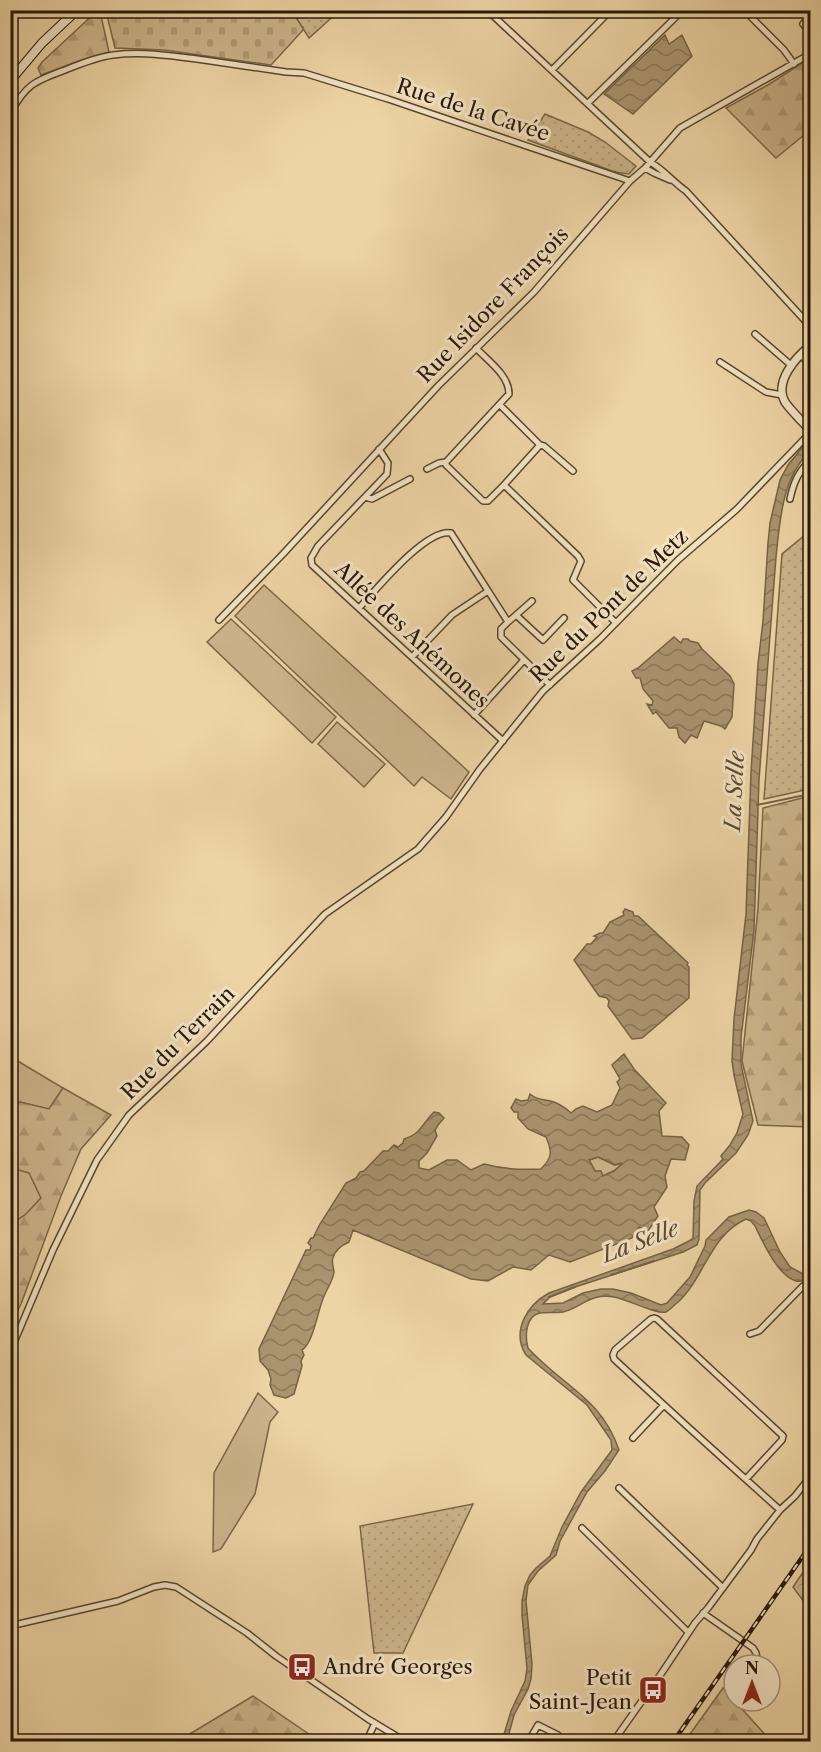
<svg xmlns="http://www.w3.org/2000/svg" width="821" height="1752" viewBox="0 0 821 1752" font-family="'Libre Caslon Text',serif">
<style>
.grass{fill:#ccb48a;stroke:#7a6648;stroke-width:1.5}
.forest{fill:url(#forest-firs);stroke:#7a6648;stroke-width:1.5}
.cemetery{fill:url(#cemetery-stones);stroke:#7a6648;stroke-width:1.5}
.park{fill:url(#park-crowns);stroke:#7a6648;stroke-width:1.5}
.garden{fill:url(#garden-dots);stroke:#7a6648;stroke-width:1.5}
.water{fill:url(#water-waves);stroke:#766245;stroke-width:1.5;fill-rule:evenodd}
.lines{fill:none;stroke-linecap:round;stroke-linejoin:round}
.stream{stroke:#766245;stroke-width:2}
.minor-casing{stroke:#59462e;stroke-width:8}
.tertiary-casing{stroke:#59462e;stroke-width:10}
.secondary-casing{stroke:#281707;stroke-width:10}
.minor{stroke:#f3e3c4;stroke-width:5}
.tertiary{stroke:#f3e3c4;stroke-width:7}
.secondary{stroke:#f3e3c4;stroke-width:8}
.rail-casing{stroke:#281707;stroke-width:4.5}
.rail{stroke:#f3e3c4;stroke-width:2;stroke-dasharray:7;stroke-linecap:butt}
.labels{text-anchor:middle;stroke-width:6;stroke-linejoin:round;paint-order:stroke}
.street-label{font-size:21px;fill:#281707;stroke:#f3e3c4}
.poi-label{font-size:21px;fill:#281707;stroke:#f3e3c4;text-anchor:start}
.water-label{font-size:22px;font-style:italic;fill:#5c4931;stroke:#f3e3c4}
</style>
<defs>
<pattern id="forest-firs" width="22" height="20" patternUnits="userSpaceOnUse" patternTransform="scale(1.5)"><rect width="22" height="20" fill="#ccb48a"/><path d="M5 1l3.5 6h-7zM16 11l3.5 6h-7z" fill="#af9a76"/></pattern>
<pattern id="cemetery-stones" width="16" height="16" patternUnits="userSpaceOnUse" patternTransform="scale(1.5)"><rect width="16" height="16" fill="#ccb48a"/><path d="M2 7V4a2 2 0 0 1 4 0v3zM10 15v-3a2 2 0 0 1 4 0v3z" fill="#af9a76"/></pattern>
<pattern id="park-crowns" width="20" height="18" patternUnits="userSpaceOnUse" patternTransform="scale(1.5)"><rect width="20" height="18" fill="#ccb48a"/><path d="M2 6a3 3 0 1 1 6 0M12 15a3 3 0 1 1 6 0" fill="none" stroke="#af9a76"/></pattern>
<pattern id="garden-dots" width="8" height="8" patternUnits="userSpaceOnUse" patternTransform="scale(1.5)"><rect width="8" height="8" fill="#ccb48a"/><path d="M2 2h.1M6 6h.1" fill="none" stroke="#af9a76" stroke-width="1.8" stroke-linecap="round"/></pattern>
<pattern id="water-waves" width="16" height="10" patternUnits="userSpaceOnUse" patternTransform="scale(1.5)"><rect width="16" height="10" fill="#aa946f"/><path d="M0 5q4-4 8 0t8 0" fill="none" stroke="#8a7859"/></pattern>
</defs>
<rect width="100%" height="100%" fill="#edd4a5"/>
<filter id="stains"><feTurbulence type="fractalNoise" baseFrequency=".00333" numOctaves="4"/><feColorMatrix values="0 0 0 0 .2 0 0 0 0 .09 0 0 0 0 .02 0 0 0 .5 -.17"/></filter>
<radialGradient id="worn" r=".72"><stop offset=".6" stop-color="#630" stop-opacity="0"/><stop offset="1" stop-color="#630" stop-opacity=".3"/></radialGradient>
<path class="grass" d="M264,585L469,772L451,799L422,777L414,786L235,616Z
M231,619L336,717L312,743L207,642Z
M337,722L385,764L364,787L318,744Z
M11,1057L63,1088L49,1109L20,1102L11,1107Z
M11,1168L29,1172L41,1198L25,1216L11,1224Z
M258,1393L278,1412L270,1422L255,1494L221,1549L213,1552L214,1473Z"/>
<path class="forest" d="M97,11H100L109,52L82,60L41,75L38,68L42,62Z
M810,58V130L776,158L726,108L768,85Z
M810,796V1127L758,1125L742,1061L758,909L763,808Z
M63,1088L111,1115L81,1149L61,1196L21,1304L11,1324V1224L25,1215L41,1198L29,1173L11,1168V1107L20,1102L49,1109Z
M598,1157L615,1165L621,1163L623,1164L614,1171L603,1176L595,1171L589,1160Z
M723,1688L771,1741H685Z
M253,1696L319,1741H178Z"/>
<path class="cemetery" d="M106,11H292L304,29L271,65L164,50L115,48Z"/>
<path class="park" d="M810,1562V1610L793,1587Z"/>
<path class="garden" d="M292,11H339L309,38Z
M545,114L588,132L605,142L636,166L629,174L615,172L528,140Z
M810,531V789L764,799L782,554Z
M473,1504L403,1653H374L360,1526Z"/>
<path class="water" d="M665,35L669,44L682,35L692,56L633,114L604,94Z
M810,438V451C782,478 780,520 776,557L759,780L754,930L741,1038V1064L753,1121L748,1135L736,1153L705,1183L700,1190L699,1239L697,1245L683,1252L572,1288L550,1297L543,1304L563,1303L583,1293L601,1289H613L631,1293L661,1305L667,1303L690,1277L705,1246L706,1240L729,1217L749,1210L756,1212L764,1218L780,1252L790,1267L803,1274L810,1273V1280C806,1280 800,1282 796,1281C777,1275 763,1242 755,1226L751,1221L746,1219C709,1236 705,1278 677,1303C674,1305 670,1310 666,1312C657,1315 627,1299 614,1297C589,1293 583,1307 563,1312C555,1313 547,1312 540,1313C525,1316 525,1337 528,1348C562,1386 601,1397 619,1450L605,1471L587,1492L560,1541L556,1555L538,1571L528,1585L526,1601L532,1664L531,1679L528,1689L514,1715L507,1741H502L511,1711L525,1681L527,1669L522,1615V1601L525,1586L530,1575L536,1568L550,1556L562,1527L581,1492L612,1450L611,1440L587,1405L526,1355C511,1331 527,1305 549,1293L673,1249L689,1241L693,1238L694,1201L697,1186L723,1159L721,1156L730,1145L737,1133L743,1114L734,1075L732,1061L734,1019L746,914L751,772L758,664L763,621L768,543L770,523L780,480L788,465Z
M674,637L681,643L683,639H688L690,641L698,643L702,649L730,676L734,684L732,717L725,729L721,726L704,721L697,738L691,735L685,743L679,737L677,728H669L656,712L653,714L647,704L652,705L653,701L643,689L640,678H636L632,671L638,668Z
M625,909L633,912L634,916H638L688,963L687,965L689,967V998L642,1038L632,1039L608,1006L609,1001L607,998L599,996L574,960L587,944H591L597,937L594,936L600,933H603L610,922L624,915L623,912Z
M624,1054L634,1069L666,1103L659,1111L662,1136L682,1137L689,1145L685,1160L671,1159L665,1176L667,1187L654,1207L658,1216L648,1231L639,1227L632,1238L570,1262L549,1255L531,1270L513,1267L488,1281L471,1279L353,1230L349,1242C342,1245 335,1250 333,1258C331,1262 334,1268 334,1272C333,1280 328,1287 325,1294C318,1307 314,1343 302,1350L304,1355L301,1361L302,1366L294,1394L286,1398L274,1395L270,1385L271,1379L268,1370L260,1361L259,1349L306,1250H310L311,1246L308,1243L311,1238H313L320,1224L346,1183L356,1178L360,1172L364,1171L383,1151H388L394,1145L398,1147L403,1143L404,1139C422,1133 421,1125 434,1112L439,1113L444,1118L438,1125L435,1130L437,1136L427,1153L419,1161V1168L429,1170L447,1160H457L471,1170L484,1164C502,1169 522,1170 541,1169C553,1157 552,1151 546,1137L528,1129L518,1118V1112H514L511,1108L516,1099L521,1101L528,1100L530,1094C538,1101 545,1099 554,1102C561,1105 566,1108 571,1113L576,1109L583,1106L597,1112L612,1105L620,1088L617,1082L620,1079L612,1065ZM598,1157L615,1165L621,1163L622,1164L614,1171L603,1176L601,1171H595L589,1160Z"/>
<g class="lines">
<path class="stream" d="M757,805L810,794
M611,1275L654,1261
M549,1297L575,1287"/>
<g class="minor-casing">
<path id="minor" d="M487,10L650,162C663,169 673,182 686,191L810,326
M744,10L784,50L794,64
M810,16L803,24L810,32
M552,70L611,10
M588,103L683,10
M10,114C26,84 35,81 65,70C80,64 97,57 113,55C144,51 174,56 204,60C232,64 259,68 286,72L304,73L388,99L630,181
M645,168L654,173L670,180
M755,334L792,366
M476,348C488,361 509,375 509,394L446,462V465L483,501H488L504,485
M801,355L810,365
M720,362L766,392L782,395
M500,405L540,445L504,485L578,556L581,561L573,580L616,623
M540,445L544,446L573,471
M379,449L388,463L387,474L318,546L311,558L312,565L503,741
M427,469L439,463L446,462
M365,497L372,499L410,479
M790,499C794,481 798,473 810,460
M359,608C376,590 426,528 451,533L508,622L501,629V637L550,685
M516,615L543,640L564,618
M219,620L283,554L438,386L534,292L630,181L645,168L680,128L810,54
M508,622L532,601
M412,657L452,615L488,591
M474,715L524,660
M750,1334L759,1331L803,1286L810,1285
M10,1352L53,1250L97,1160L129,1115L207,1041L325,914L418,849L446,817L480,769L543,691L600,639L678,560L737,509L810,433
M633,1438L664,1405
M746,1479L782,1440L783,1436L657,1319L654,1318L651,1319L615,1350L613,1355L614,1359C669,1410 724,1460 780,1510
M619,1488L723,1588
M582,1528L688,1632
M703,1613L753,1648L756,1653L758,1665
M10,1626L118,1601L154,1587L165,1585L176,1587L247,1633L276,1656L368,1719L406,1742
M366,1742L375,1723
M528,1742L538,1725L558,1735L560,1740L563,1742
M613,1742L663,1671L695,1623L708,1608L751,1550L757,1539L780,1510L795,1496L810,1477"/>
</g>
<g class="tertiary-casing">
<path id="tertiary" d="M810,346C795,358 774,382 785,402C791,411 803,422 810,430"/>
</g>
<g class="secondary-casing">
<path id="secondary" d="M10,81L42,43L77,10"/>
</g>
<use href="#minor" class="minor"/>
<use href="#tertiary" class="tertiary"/>
<use href="#secondary" class="secondary"/>
<g class="rail-casing">
<path id="rail" d="M673,1742L810,1546"/>
</g>
<use href="#rail" class="rail"/>
</g>
<defs>
<g id="bus-square" transform="scale(1.5)"><rect x="-9" y="-9" width="18" height="18" rx="4" fill="#8f2418" stroke="#f3e3c4"/><path d="M-5-6H5V4H4V6H2V4H-2V6H-4V4H-5ZM-3.5-4V0h7V-4ZM-3.5 1.2v1.5H-2V1.2ZM2 1.2v1.5H3.5V1.2Z" fill="#fff"/></g>
</defs>
<g fill-rule="evenodd">
<use href="#bus-square" x="302" y="1667"/>
<use href="#bus-square" x="653" y="1690"/>
</g>
<g class="labels">
<g class="street-label">
<text transform="translate(473 110) rotate(18)" y="7">Rue de la Cavée</text>
<text transform="translate(493 305) rotate(-46)" y="7">Rue Isidore François</text>
<text transform="translate(609 606) rotate(-44)" y="7">Rue du Pont de Metz</text>
<text transform="translate(412 635) rotate(43)" y="7">Allée des Anémones</text>
<text transform="translate(178 1043) rotate(-45)" y="7">Rue du Terrain</text>
</g>
<g class="poi-label">
<text x="323" y="1674">André Georges</text>
<text x="632" y="1685" text-anchor="end">Petit<tspan x="632" dy="24">Saint-Jean</tspan></text>
</g>
<g class="water-label">
<text transform="translate(734 791) rotate(-87)" y="8">La Selle</text>
<text transform="translate(640 1241) rotate(-21)" y="8">La Selle</text>
</g>
</g>
<rect width="821" height="1752" fill="none" stroke="#edd4a5" stroke-width="36"/>
<rect x="12" y="12" width="797" height="1728" fill="none" stroke="#281707" stroke-width="3"/>
<rect x="18" y="18" width="785" height="1716" fill="none" stroke="#281707" stroke-width="1.5"/>
<g transform="translate(752 1683)"><circle r="28" fill="#f3e3c4" stroke="#a29178" stroke-width="1.5"/>
<path d="M0-4.5L10 22L0 15L-10 22Z" fill="#8f2418"/>
<text y="-9" font-size="16" font-weight="bold" text-anchor="middle" fill="#281707">N</text>
</g>
<rect width="100%" height="100%" filter="url(#stains)"/>
<rect width="100%" height="100%" fill="url(#worn)"/>
</svg>
